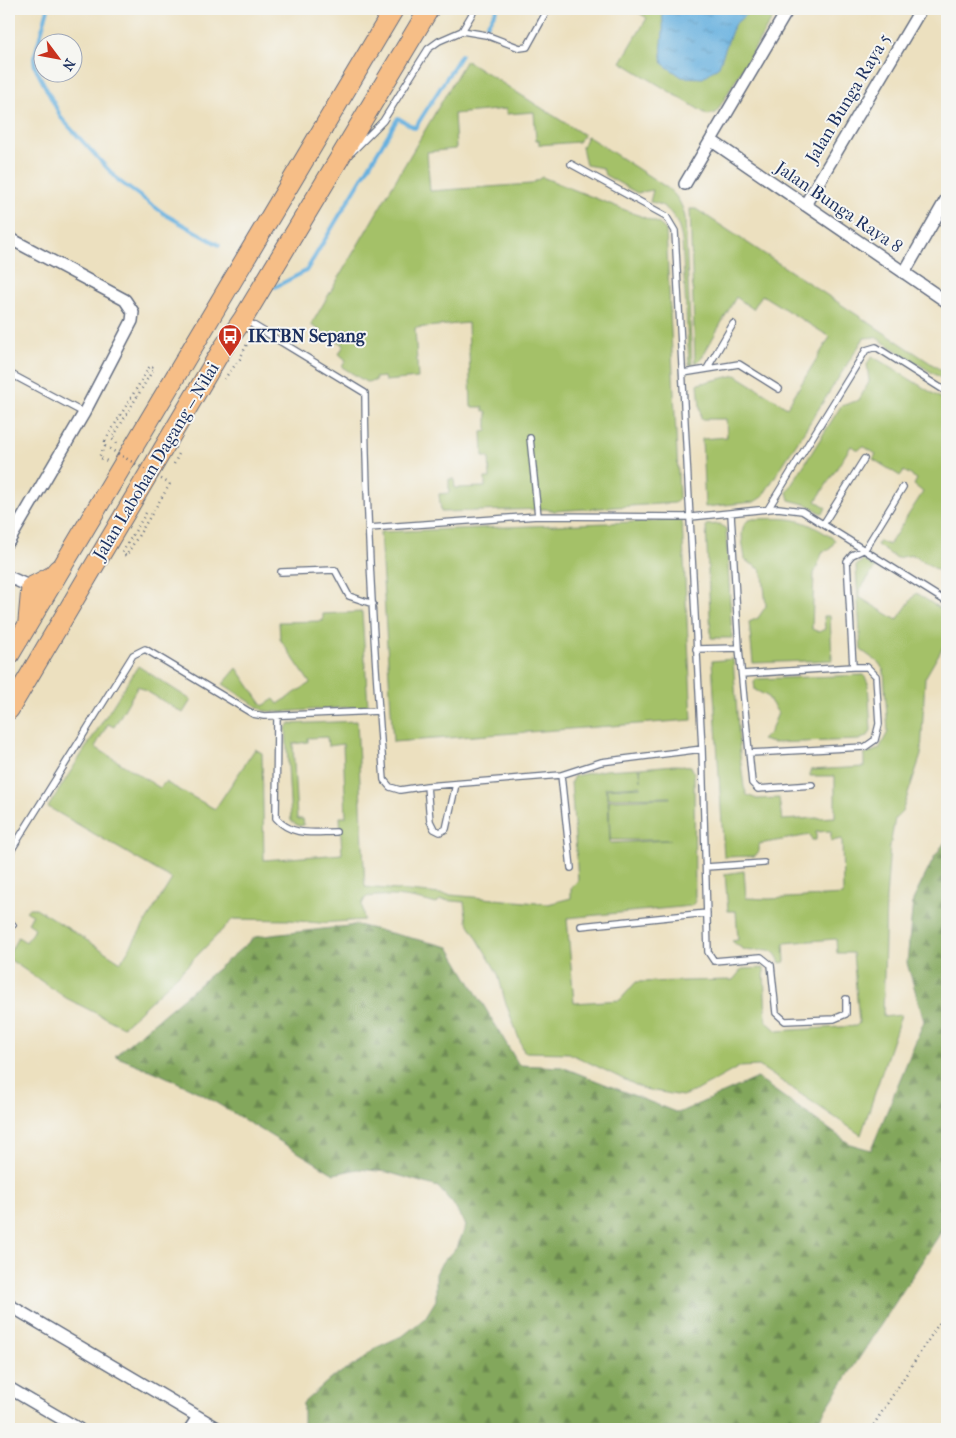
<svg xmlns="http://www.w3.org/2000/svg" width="956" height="1438" viewBox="0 0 956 1438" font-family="'IM FELL French Canon',serif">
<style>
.grass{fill:#a4c168;stroke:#607863;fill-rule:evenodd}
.forest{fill:url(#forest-firs);stroke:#4f6b5d}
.water{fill:url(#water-ripples);stroke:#41709e}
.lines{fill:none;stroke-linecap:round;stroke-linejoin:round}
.stream{stroke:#67b1df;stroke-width:4}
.service-casing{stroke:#646d80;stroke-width:8}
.minor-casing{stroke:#646d80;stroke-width:14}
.primary-casing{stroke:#646d80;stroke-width:21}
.path{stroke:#646d80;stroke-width:2.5;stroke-dasharray:1 4;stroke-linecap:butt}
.service{stroke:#fff;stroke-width:5.5}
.minor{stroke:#fff;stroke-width:11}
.primary{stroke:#f6be87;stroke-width:19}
.path-bridge{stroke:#646d80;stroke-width:2.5;stroke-dasharray:1 4;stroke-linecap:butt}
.labels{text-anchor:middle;stroke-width:4;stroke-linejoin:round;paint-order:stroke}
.street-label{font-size:18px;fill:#1b2f5e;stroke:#f6f6f2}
.poi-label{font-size:18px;font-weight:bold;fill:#1b2f5e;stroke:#f6f6f2;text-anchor:start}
</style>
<defs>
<pattern id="forest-firs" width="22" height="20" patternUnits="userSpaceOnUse" patternTransform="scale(1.25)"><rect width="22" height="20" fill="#83a75c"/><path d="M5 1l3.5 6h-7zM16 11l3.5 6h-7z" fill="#6a884f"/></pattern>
<pattern id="water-ripples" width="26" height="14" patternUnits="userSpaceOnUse" patternTransform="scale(1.25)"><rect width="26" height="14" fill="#67b1df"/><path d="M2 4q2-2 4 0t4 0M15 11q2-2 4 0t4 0" fill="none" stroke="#5490b8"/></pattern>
</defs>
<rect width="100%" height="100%" fill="#f6f6f2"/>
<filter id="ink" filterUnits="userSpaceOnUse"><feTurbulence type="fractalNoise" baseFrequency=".02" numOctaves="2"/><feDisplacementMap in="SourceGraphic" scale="10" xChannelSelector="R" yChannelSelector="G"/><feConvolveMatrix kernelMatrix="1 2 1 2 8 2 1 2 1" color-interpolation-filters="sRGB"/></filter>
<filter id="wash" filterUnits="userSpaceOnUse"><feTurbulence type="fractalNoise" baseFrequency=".0096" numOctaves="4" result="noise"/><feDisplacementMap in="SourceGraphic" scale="20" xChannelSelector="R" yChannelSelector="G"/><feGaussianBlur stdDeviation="1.12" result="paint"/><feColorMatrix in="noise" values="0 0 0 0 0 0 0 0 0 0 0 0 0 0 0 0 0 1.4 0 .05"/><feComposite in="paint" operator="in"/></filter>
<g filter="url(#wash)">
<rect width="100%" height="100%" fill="#ece0bf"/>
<path class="grass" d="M633,9H778L716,113L708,115L621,62L647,18Z
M466,60L584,135L578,142L539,145V140H536L534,112L507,114L506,109L454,114L456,147L455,149L427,152L430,191L531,184L542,177L658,223L666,230L679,495V499L675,503L554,511L545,509L441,512L439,494L449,493V479H454L455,488L485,487V478H490L489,457H483L482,432L487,431V412L483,411V407H471L468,323L415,328L418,378L385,381L384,377L375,378V381L366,382L342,367L346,360L339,354L344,345L311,325Z
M587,136L666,187C677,195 682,204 685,217L692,365L689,364L682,240C679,222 670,204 650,202L653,190L637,193L605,175L603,168L586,165L582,147Z
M690,209H696L947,374V382L875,337L864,338L762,497L754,502L705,507L702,439L727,437L726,419H701L698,384L736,375L787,407L830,337L762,295L753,309L736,297L701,359L695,363Z
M872,356L947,402V589L939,571L913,555L896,558L877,545L879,541L889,545L923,492L914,485L917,479L904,471L900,476L873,459L876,454L863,446L859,450L851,446L816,501L826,507L824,512L821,513L808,505L789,500L787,492L841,406L859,400L869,382L867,364Z
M752,519C793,518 799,516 834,539L835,541L829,550L823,551L814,574L812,629L819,632L825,629L824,616H830L832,660L753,663L749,622L758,618L766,606L763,576L760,569L745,560C744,547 736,523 752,519Z
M682,520L692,720L393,742L380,532Z
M720,524L726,529L732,638H711L706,525Z
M863,560L875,568L859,591V597L897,620L916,593L947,613V640L925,678L921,755L902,812L895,819L890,846L886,899L883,1017L901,1015L861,1135L759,1066L739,1067L698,1090L682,1096L644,1089L569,1053L524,1052L505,1001L498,974L467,921L464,902L440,900L436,904C415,897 387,894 366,897L362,904L364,920L320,923L288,920L233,919L177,976L123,1027L66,998L9,959V954L18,937L26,942L35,928L28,923L32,915L26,911L29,908H36L121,962L172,879L48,807L138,666L191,700L183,713L138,686L114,727L108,724L95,747L160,788L165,782L215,809L255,749L262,753L264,860L342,854L340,817H346L343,744L328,746L327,737L308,738V742L293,744L297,819H303L304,825L299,826L291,821L286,728L289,724L357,721L365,887L548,904L571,898V889L578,880L571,782L574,776L605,770L640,768L641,781L640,768L674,765L691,766L694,773L695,902L691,906L567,918L574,1003L620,1000L636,982L733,980L742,969L764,968L766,1021L777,1031L856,1026L859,1023L853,953H837L836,939L784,943L785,962L780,963C772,941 760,954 746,950C741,949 736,944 732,941L738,940L736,911H728L725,874L744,871L746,898L769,899L843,895L842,839L831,841V831L816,832V840H812L810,835L759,844V851L755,856L724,857L712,661L733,659L740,755L744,787L747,795L757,799L779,798L782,820L835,817V776H810V770L864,767V755L879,749L888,732L884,671L879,663L861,650L856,566ZM641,786V787L606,789L609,798L670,797V798L609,800L610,840H671L610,843L608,798L605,788Z
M362,612L368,706L279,712L264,711L223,684L237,668L263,706L274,699L278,704L310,683L280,639L279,622L323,621V614Z
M864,675L868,683L871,730L868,736L859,740L773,743L762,740L770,732L778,713L767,696L755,690L754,682L756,679Z"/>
<path class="forest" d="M947,839V1223L813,1429H303V1403L329,1380L361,1361L373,1349L404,1335L425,1318L436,1300V1274L442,1262L457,1247L466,1226L453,1204L438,1187L387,1172L358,1169L334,1174L200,1093L160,1074L115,1056L125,1047L255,937L357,925L449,947L519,1065L562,1067L678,1113L757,1078L850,1144L871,1150L924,1021L907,963L913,900L935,856Z"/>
<path class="water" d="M660,9H752L734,25L719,66L703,78L682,77L663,64C658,45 668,28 660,9Z"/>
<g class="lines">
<path class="stream" d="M48,9L34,58L35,67L62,119L119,181L166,215L219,245
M487,25L497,9
M275,287L306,271L398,118L415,128L461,55"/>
</g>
</g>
<g filter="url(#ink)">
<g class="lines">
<g class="service-casing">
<path id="service" d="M462,31L486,35L520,48L527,47L548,9
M352,152L383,121L428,49L439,41L462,31L475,9
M245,320L365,393C366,522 374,652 384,780L390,787L400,790L427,786L561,775L601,762L702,749L675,231L666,216L571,164
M708,367L733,324
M9,373L84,413
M683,373L739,364L779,389
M530,438L538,516
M768,509L866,350L876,347L947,392
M824,523L864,459
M369,528L538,516L691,517L778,508L802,511L947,602
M281,572L335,570L349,596L373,604
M739,648L752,783L758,789L812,785
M696,649L739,648L731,514
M742,674L853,667
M277,716L276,818C292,837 314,832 336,832
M702,749L708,952L714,961L761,957L771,965L776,1013L785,1021L834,1019L846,1014V999
M749,753L865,747L875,740L879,724L876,676L867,667H853L847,561L852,555L865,549L903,487
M561,775L571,868
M427,786L430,821L434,829L440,832L446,829L456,784
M9,854L133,655L145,649L253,714L264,716L379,711
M706,867L764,863
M9,921L13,925
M581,926L707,913"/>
</g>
<g class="minor-casing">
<path id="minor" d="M712,141L947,302
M685,184L788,9
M805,205L921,9
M9,238L125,300L133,312L132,321L84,413L9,541
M904,273L947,198
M9,577L31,587
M9,1305L219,1429
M9,1388L79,1429
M190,1429L198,1417"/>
</g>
<g class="primary-casing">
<path id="primary" d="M28,621L31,587L52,576L58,569
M9,656L394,9
M9,710L221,351L243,319L429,9"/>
</g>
<path class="path" d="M224,379L240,359L247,344
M105,441L150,366L154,368L112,439L118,444
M105,446L99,457L107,461
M174,464L180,452
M146,513L122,553L126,556L170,484
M871,1429L947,1311"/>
<use href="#service" class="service"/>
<use href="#minor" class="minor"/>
<use href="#primary" class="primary"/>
<path class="path-bridge" d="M105,441V446L170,484"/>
</g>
</g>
<defs>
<g id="bus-pin" transform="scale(1.25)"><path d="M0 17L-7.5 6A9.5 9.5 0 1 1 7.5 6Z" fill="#c8321e" stroke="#f6f6f2"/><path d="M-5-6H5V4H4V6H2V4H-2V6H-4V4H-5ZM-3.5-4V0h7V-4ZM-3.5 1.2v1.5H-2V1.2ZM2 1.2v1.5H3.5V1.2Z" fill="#fff"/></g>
</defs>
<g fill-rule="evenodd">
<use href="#bus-pin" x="230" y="336"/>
</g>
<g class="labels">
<g class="street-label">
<text transform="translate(848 98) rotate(-59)" y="6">Jalan Bunga Raya 5</text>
<text transform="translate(839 207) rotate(34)" y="6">Jalan Bunga Raya 8</text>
<text transform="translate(156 461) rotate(-59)" y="6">Jalan Labohan Dagang ‒ Nilai</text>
</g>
<g class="poi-label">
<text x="248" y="342">IKTBN Sepang</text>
</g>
</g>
<rect width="956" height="1438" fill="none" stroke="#f6f6f2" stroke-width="30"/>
<g transform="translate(58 58) rotate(122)"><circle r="24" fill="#f6f6f2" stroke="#9ea6b7"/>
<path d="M0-4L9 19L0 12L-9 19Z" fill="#c8321e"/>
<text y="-8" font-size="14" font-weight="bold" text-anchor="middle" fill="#1b2f5e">N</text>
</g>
</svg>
